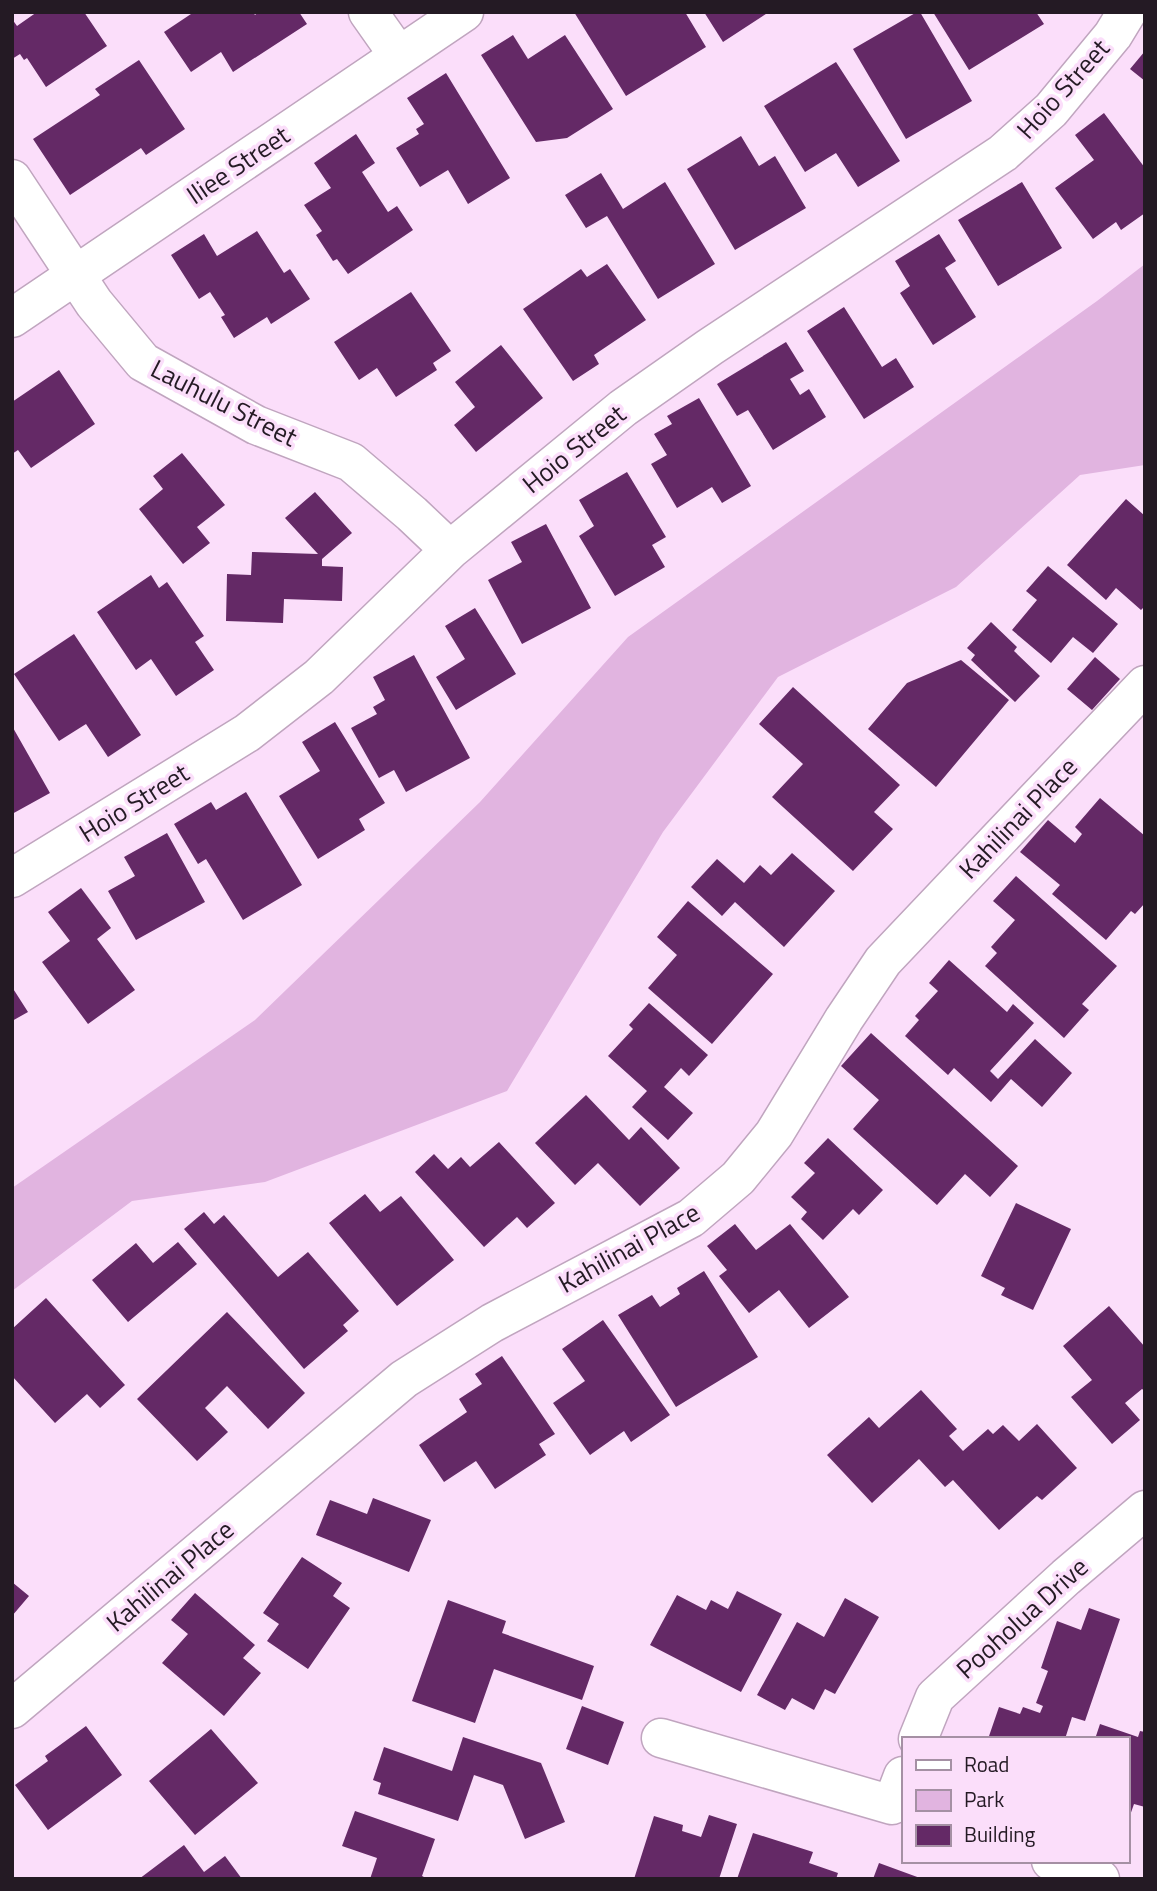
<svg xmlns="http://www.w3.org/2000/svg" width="1157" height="1891" viewBox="0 0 1157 1891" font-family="'Titillium Web',sans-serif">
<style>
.green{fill:#e1b4e0}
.building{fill:#642966}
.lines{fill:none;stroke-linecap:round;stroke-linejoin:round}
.minor-casing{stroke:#c0a5bf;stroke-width:41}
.minor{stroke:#fff;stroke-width:38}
.labels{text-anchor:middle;stroke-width:7;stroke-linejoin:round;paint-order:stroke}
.street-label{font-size:26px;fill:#241a24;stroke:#fbdefa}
</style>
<rect width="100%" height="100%" fill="#fbdefa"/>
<path class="green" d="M1145,264V465L1080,475L956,587L778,677L663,832L507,1091L265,1182L132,1201L12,1291V1188L255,1020L480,802L628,637L1097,301Z"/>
<path class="building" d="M37,12H84L107,46L46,87L27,58L24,60L20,54L12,59V19L17,26Z
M194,12H253L255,15L258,12H299L307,24L233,72L221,52L191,72L164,32Z
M574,12H685L706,47L626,96Z
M704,12H769L723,42Z
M917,12H920L972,101L906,139L853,49Z
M933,12H1036L1044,24L969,70Z
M513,35L528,59L565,35L613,109L567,138L536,142L481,55Z
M1145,51V81L1130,69Z
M139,60L185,129L146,155L141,148L70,195L33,139L100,95L95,89Z
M836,62L900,161L858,187L836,153L805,172L764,106Z
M446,73L510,178L468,204L448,170L420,187L396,148L419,134L416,129L424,124L407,98Z
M1104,113L1145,168V213L1121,230L1116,222L1093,239L1055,188L1094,160L1075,135Z
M356,134L375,163L362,172L388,212L397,206L413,230L348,274L337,259L333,261L316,235L322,231L304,205L331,188L314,163Z
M741,136L759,166L775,156L806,208L735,250L687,169Z
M601,173L623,209L665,182L715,264L658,299L607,216L586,228L565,195Z
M1022,182L1062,248L998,286L958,220Z
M257,231L284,273L290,269L310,299L271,324L267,317L234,338L221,317L225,315L210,292L199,299L171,255L204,234L217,256Z
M939,234L956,261L945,268L976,317L933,345L900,293L910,286L895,261Z
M607,264L646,320L594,355L599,364L573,381L523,309L581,269L587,277Z
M411,292L451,351L433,363L437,370L396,397L377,368L359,380L334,342Z
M844,307L882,367L896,358L914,387L864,419L807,331Z
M786,342L804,371L790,379L800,395L809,389L826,417L773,450L748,410L737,416L717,384Z
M501,345L543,398L476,452L454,425L475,407L455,382Z
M59,370L95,424L31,468L18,450L12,454V402Z
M699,398L751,486L722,503L712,487L677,508L651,464L667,455L654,434L672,424L667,416Z
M182,453L225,505L197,527L210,543L183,564L139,509L163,489L153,476Z
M627,472L666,537L652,545L665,567L615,596L579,536L594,526L579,500Z
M315,492L352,533L322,559V566L343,567L342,601L284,599L283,623L226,621L227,574L251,575L252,552L318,554L285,518Z
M1126,499L1145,516V606L1141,610L1116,588L1106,600L1067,565Z
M546,524L591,608L522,644L488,580L522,562L511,542Z
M1048,566L1118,624L1093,653L1073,637L1051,663L1012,630L1037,600L1026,591Z
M151,575L159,588L167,582L204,636L195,642L214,670L176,696L151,659L136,670L97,612Z
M475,608L516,674L456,710L436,677L465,659L445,626Z
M991,622L1017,647L1014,651L1040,676L1015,702L971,660L975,655L967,648Z
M74,634L141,735L108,757L86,724L59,741L14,674Z
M414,655L470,758L406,792L394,770L379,778L351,728L377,714L373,707L385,700L373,677Z
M1095,657L1120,679L1092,710L1067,689Z
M961,660L1009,700L936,787L868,729L907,683Z
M793,687L900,785L874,812L893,829L853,871L772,797L803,764L759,724Z
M335,722L385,803L359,819L365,830L318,859L279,796L320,771L302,742Z
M12,726L50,793L12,814Z
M246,792L302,885L243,920L206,859L198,864L174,824L211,802L216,810Z
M1100,798L1145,836V903L1135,914L1131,911L1106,940L1052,894L1060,885L1020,852L1048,820L1075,843L1082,834L1075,827Z
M167,833L205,902L136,940L108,891L135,876L124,857Z
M792,853L835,891L784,947L735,902L722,916L691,887L717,859L744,883L760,865L771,875Z
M1016,876L1117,966L1082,1004L1089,1010L1064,1038L985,966L997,953L991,947L1015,920L993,901Z
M81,888L111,928L97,939L135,990L88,1024L42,962L70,941L48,912Z
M688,901L773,974L712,1044L648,988L677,955L657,937Z
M949,960L1007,1012L1013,1004L1034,1023L990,1071L998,1079L1035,1039L1072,1073L1042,1107L1011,1079L991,1102L954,1068L948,1075L905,1036L919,1020L915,1016L938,991L929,983Z
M12,987L28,1012L12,1021Z
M649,1003L708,1055L689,1076L681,1068L664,1087L693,1113L668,1140L632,1107L647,1091L608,1056L633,1029L629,1025Z
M871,1033L1018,1166L990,1197L965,1174L937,1205L853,1129L879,1100L841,1066Z
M586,1095L629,1140L641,1127L680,1168L640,1206L598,1163L575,1185L535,1143Z
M828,1138L883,1190L859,1215L853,1209L823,1240L801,1219L807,1212L791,1197L815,1173L804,1163Z
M499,1142L555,1203L527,1228L517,1217L484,1247L415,1172L434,1154L448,1169L461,1157L470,1167Z
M365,1194L380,1212L401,1196L454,1260L397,1306L329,1223Z
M1016,1203L1071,1229L1033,1310L1001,1295L1005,1288L981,1276Z
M204,1212L214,1224L224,1215L278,1277L308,1252L359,1311L343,1325L348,1331L304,1369L184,1229Z
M735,1224L756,1250L790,1224L849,1297L809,1328L779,1290L749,1313L719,1276L727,1270L707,1246Z
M178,1242L197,1264L128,1322L92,1280L136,1243L153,1263Z
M704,1271L758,1357L676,1407L618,1315L652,1295L660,1307L680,1294L677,1288Z
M46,1298L125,1385L100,1408L87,1394L55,1423L12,1376V1329Z
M1109,1306L1145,1347V1391L1142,1389L1125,1403L1140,1420L1112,1444L1071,1397L1092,1380L1063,1346Z
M227,1312L305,1393L268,1429L227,1386L205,1408L228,1432L197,1461L137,1399Z
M603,1320L670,1415L631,1442L624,1431L590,1455L553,1403L585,1381L562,1349Z
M502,1356L555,1434L539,1444L546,1455L495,1489L476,1461L444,1482L419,1445L467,1412L459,1399L482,1384L475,1374Z
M921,1390L957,1429L949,1436L963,1451L988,1429L993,1434L1003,1425L1019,1441L1037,1424L1077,1468L1042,1500L1037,1496L999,1530L953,1480L945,1487L919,1459L872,1503L827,1455L869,1417L879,1428Z
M373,1498L431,1520L409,1572L316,1535L330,1500L367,1514Z
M302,1557L342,1583L333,1596L350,1608L308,1669L267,1641L279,1624L263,1613Z
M12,1582L29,1596L12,1616Z
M737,1591L782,1614L741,1692L650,1645L677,1595L706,1610L711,1600L728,1609Z
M195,1593L255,1645L243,1658L261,1673L224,1716L162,1663L188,1634L171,1620Z
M845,1598L879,1617L835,1694L825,1689L814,1710L792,1698L785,1710L757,1695L797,1622L824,1637Z
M448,1600L506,1621L502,1633L594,1666L582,1700L494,1669L475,1723L412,1701Z
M1089,1608L1120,1619L1085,1721L1072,1717L1065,1739H988L999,1707L1020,1714L1023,1707L1040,1713L1043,1706L1036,1703L1048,1671L1041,1668L1057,1621L1081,1630Z
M582,1706L624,1722L608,1765L566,1749Z
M1100,1724L1138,1737L1140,1731L1145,1732V1807L1134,1804L1128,1821L1127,1739H1095Z
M86,1726L122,1775L48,1830L15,1785L48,1761L45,1756Z
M211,1729L258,1783L195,1835L149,1781Z
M463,1737L541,1763L565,1822L525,1839L503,1785L474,1775L458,1821L378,1794L381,1783L373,1780L384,1747L452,1771Z
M355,1811L435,1839L422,1876L428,1879H370L377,1858L342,1846Z
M709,1815L737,1824L719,1879H634L654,1816L683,1825L682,1831L701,1837Z
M753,1833L813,1852L809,1863L838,1873L836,1879H737Z
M184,1845L204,1872L225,1856L242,1879H139Z
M879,1863L920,1878V1879H873Z"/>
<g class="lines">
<g class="minor-casing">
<path id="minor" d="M368,12L399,56
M12,179L94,303L143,362L256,425L351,462L412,514L450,550
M12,318L464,12
M12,878L247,733L319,677L450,550L623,408L710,347L1003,153L1051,110L1113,35L1127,12
M12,1709L404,1379L492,1323L691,1218L738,1178L774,1134L844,1019L883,961L1145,685
M661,1738L892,1805L903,1776
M918,1739L935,1697L1066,1577L1145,1510
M1051,1861L1100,1879"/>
</g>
<use href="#minor" class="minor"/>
</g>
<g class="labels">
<g class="street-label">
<text transform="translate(1063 89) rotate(-48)" y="9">Hoio Street</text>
<text transform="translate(238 165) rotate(-34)" y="9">Iliee Street</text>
<text transform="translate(224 403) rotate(27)" y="9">Lauhulu Street</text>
<text transform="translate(574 449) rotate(-39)" y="9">Hoio Street</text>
<text transform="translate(134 803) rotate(-32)" y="9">Hoio Street</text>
<text transform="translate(1018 818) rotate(-46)" y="9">Kahilinai Place</text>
<text transform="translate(629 1248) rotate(-29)" y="9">Kahilinai Place</text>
<text transform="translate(170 1576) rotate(-40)" y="9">Kahilinai Place</text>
<text transform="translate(1022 1618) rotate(-42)" y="9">Pooholua Drive</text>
</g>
</g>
<rect width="1157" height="1891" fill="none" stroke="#241a24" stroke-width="28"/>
<rect x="902" y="1737" width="228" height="126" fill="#fbdefa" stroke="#a590a4" stroke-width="2"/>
<rect x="916" y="1760" width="35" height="10" fill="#ffffff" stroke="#a590a4" stroke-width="2"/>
<text x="964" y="1772" font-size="21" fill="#241a24">Road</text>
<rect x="916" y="1790" width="35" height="21" fill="#e1b4e0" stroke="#a590a4" stroke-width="2"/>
<text x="964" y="1807" font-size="21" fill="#241a24">Park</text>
<rect x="916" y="1825" width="35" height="21" fill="#642966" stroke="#a590a4" stroke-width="2"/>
<text x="964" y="1842" font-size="21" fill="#241a24">Building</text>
</svg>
